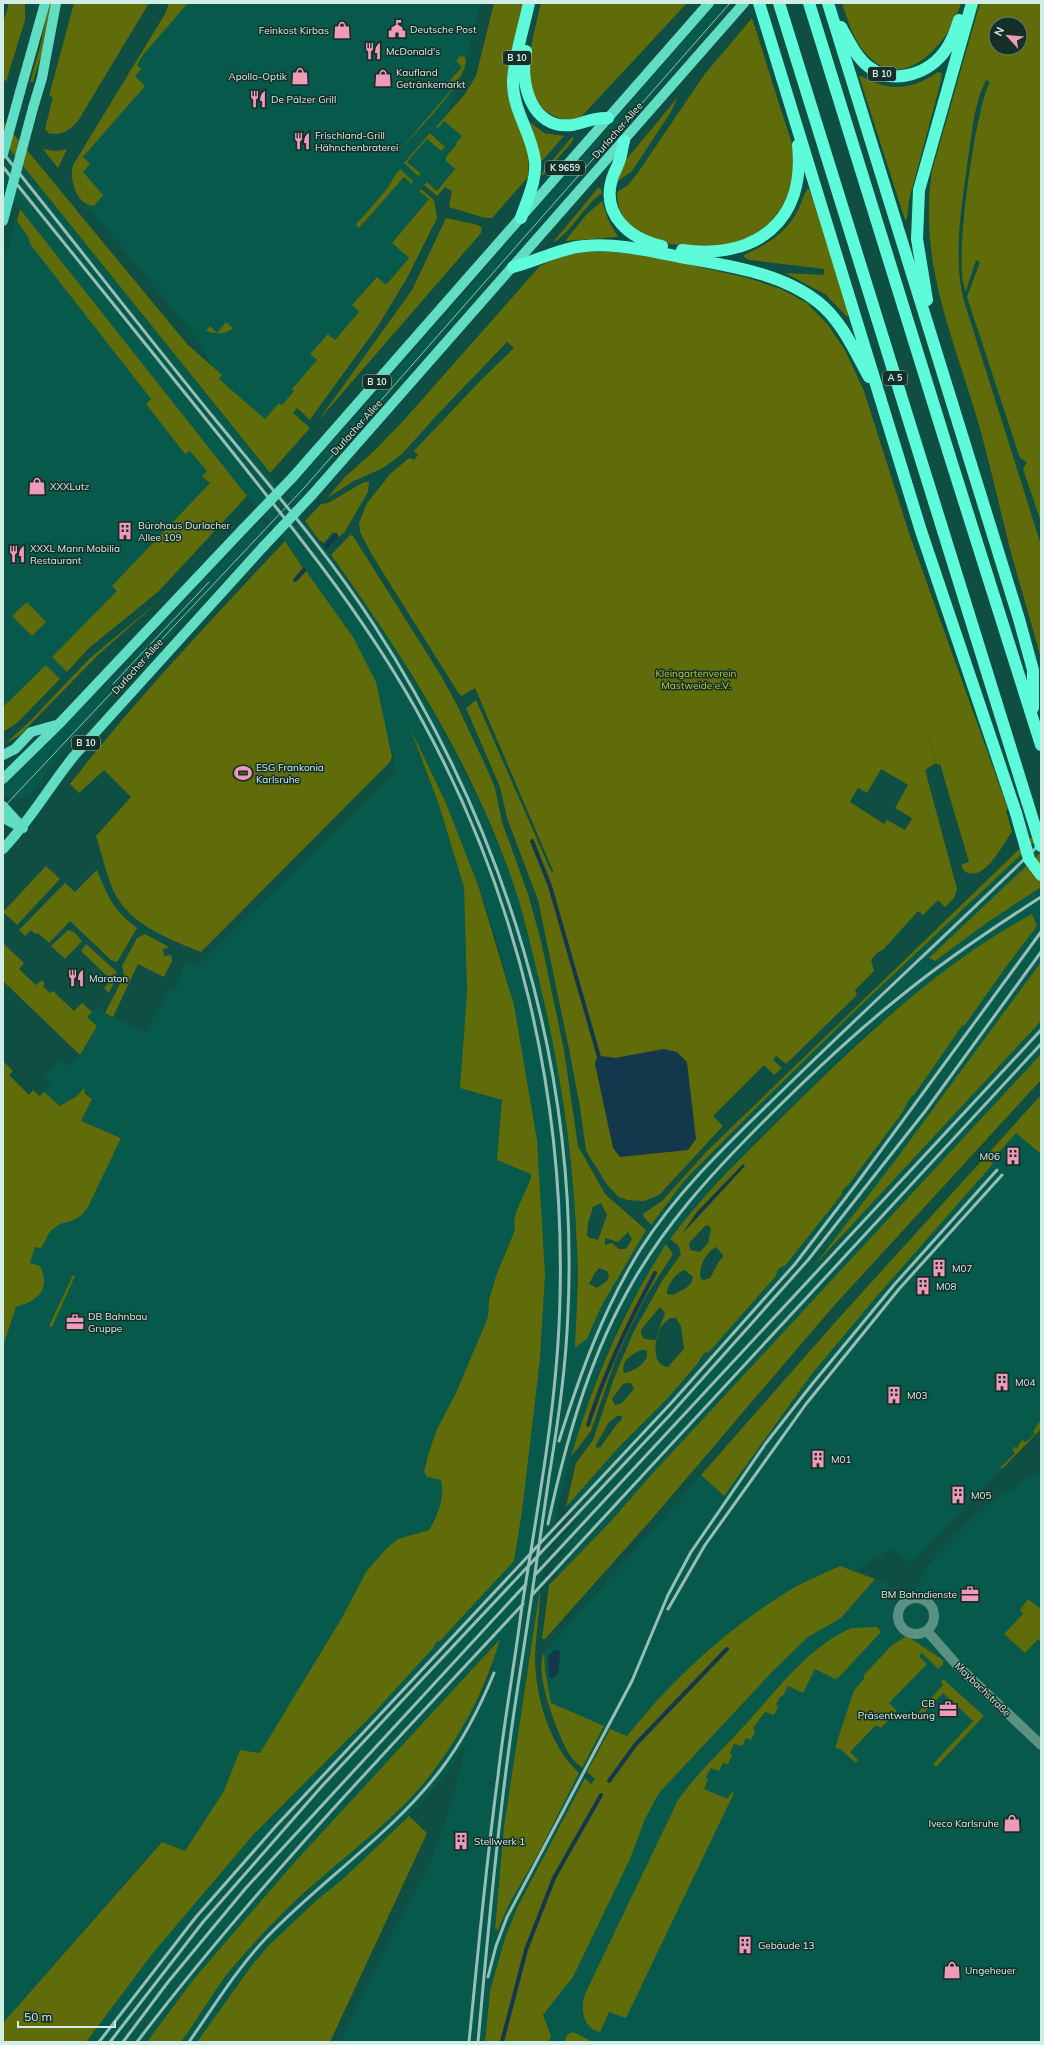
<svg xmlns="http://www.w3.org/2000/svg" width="1044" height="2045" viewBox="0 0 1044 2045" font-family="Mulish,sans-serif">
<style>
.built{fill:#07594b}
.green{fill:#606b09;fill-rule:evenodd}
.water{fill:#13384c}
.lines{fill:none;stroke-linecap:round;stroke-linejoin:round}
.stream{stroke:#13384c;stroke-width:4}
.minor{stroke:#5a9183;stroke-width:10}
.major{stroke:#60ddc2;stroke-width:10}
.highway{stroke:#5efbdb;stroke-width:12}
.tram{stroke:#97beb5;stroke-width:1}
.rail{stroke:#97beb5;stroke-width:3}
.major-bridge{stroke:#60ddc2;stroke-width:10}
.highway-bridge{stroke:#5efbdb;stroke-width:12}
.labels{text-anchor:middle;stroke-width:3;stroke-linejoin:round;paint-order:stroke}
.shield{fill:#172f29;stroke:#99b5ad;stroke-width:1}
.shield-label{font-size:9px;font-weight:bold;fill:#d1eee6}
.poi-label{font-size:10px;fill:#d1eee6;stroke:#172f29;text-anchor:start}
.street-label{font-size:10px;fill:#d1eee6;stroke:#172f29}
.park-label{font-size:10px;fill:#b8cb32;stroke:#172f29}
</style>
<rect width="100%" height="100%" fill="#0f4e42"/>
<path class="built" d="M169,3H480L465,69L444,120L462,136L456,143L458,144L447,162L455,169L437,191L427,182L419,191L429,199L392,243L409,257L386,285L377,277L352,305L359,312L335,340L328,334L310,354L317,360L292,388L294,391L282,405L279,403L265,419L219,379L195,336L80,197L71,180L73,165L165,14Z
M717,3H734L294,504L286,494L374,396Z
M3,141L250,449L377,619L441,727L485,813L510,873L525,920L557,1062L572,1171L577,1252L575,1348L594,1324L602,1305L639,1240L684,1181L754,1110L859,1007L1041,836V852L930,958L935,961L988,922L1041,887V962L897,1158L816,1264L1041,1021V1054L651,1475L611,1521L560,1573L552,1566L565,1551L557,1543L580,1518L567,1505L618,1448L667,1399L698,1363L704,1353L709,1351L776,1276L777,1271L781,1266L785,1265L842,1194V1191L849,1184L902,1113L910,1098L914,1095L962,1026L966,1025L1006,967L1037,926L981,945L882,1021L833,1065L747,1150L690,1212L652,1266L618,1327L597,1377L577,1438L561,1494L540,1589L504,1827L495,1929H498L508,1906L539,1852L579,1773L585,1778L517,1908L505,1938L490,1991L485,2042H340L399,1919L427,1871L449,1811L467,1740L451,1769L409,1816L345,1877L317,1900L268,1946L252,1965L197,2042H181L225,1978L251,1946L281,1915L396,1810L423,1783L451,1745L479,1697L492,1668L499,1640L292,1865L193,1980L147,2042H86L153,1953L253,1835L372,1715L437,1641H440L514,1561L522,1512L540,1359L545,1274L537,1140L514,1005L498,945L478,885L446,803L412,734L439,805L464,887L467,993L460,1088L502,1100L497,1160L531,1173V1178L514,1219L515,1230L496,1276L489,1300L488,1317L456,1393L437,1429L424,1465L441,1480L444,1493L442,1501L429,1530L398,1539L366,1572L343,1616L260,1753L240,1750L224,1791L185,1851L161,1842L3,2023V1346L30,1263L29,1095L33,1090L40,1096L51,1085L44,1078L62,1060L69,1066L80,1055L97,1026L87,1017L98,1006L105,1013L146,1033L169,988L175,990L186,962L197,966L396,772L392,749L353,637L285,541L247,496L159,591L89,648L17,723L3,732V264L20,209L3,188Z
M260,521L270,531L70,742L32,793L19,800L4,795V787L111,679Z
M1041,1095V1429L910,1563L892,1548L854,1572L840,1566L793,1588L710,1648L645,1713L627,1736L610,1729L587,1772L582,1768L604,1727L551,1703L545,1670L544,1653L839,1318Z
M1041,1470V2042H549L551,2036L543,2015L573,1977L630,1859L645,1819L659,1793L774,1670L808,1637L841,1618L875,1579L885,1581L899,1597L916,1589L928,1565L970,1520L987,1505Z"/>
<path class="green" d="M9,3H25V20L6,82L3,78V24Z
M48,3H52L42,53L33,82H30L41,43Z
M74,3H149L78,121C69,131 61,136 48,133L45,129L53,97L49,96Z
M169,3H188L143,55L137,65L141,69L135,76L145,86L83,157L90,164L83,172L103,195L94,206C76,205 69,179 73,165L165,14Z
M494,3H525L510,73L529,158L528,177L492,218H485L449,207L452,191L445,187L437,196L424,185L427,182L437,191L455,169L446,161V157L457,144L456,143L462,136L444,121L438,128L436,127L465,94L476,76Z
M541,3H687L582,116C572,121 559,120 550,114C514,92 534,35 541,3Z
M842,3H961C951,40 905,96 867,55C853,40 848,21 842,3Z
M980,3H1041V522L1023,469L1027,462L1020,458L967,297L980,262L976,260L966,291C952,270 976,105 990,82L986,80C974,103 972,133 968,159C962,205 953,252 963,298L1041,545V659C1031,621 1019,583 1009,545C999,505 990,464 979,425C954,338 918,264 932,171ZM996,24H1020V48H996Z
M752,18C763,52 773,85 784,119C787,130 793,143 794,154C795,203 768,240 718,246C709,247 700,246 691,246C671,245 644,241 629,225C621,216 617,204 617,192L627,186L637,174L704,75Z
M460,56L465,57L466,62C459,92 414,133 393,158L451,90L446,85L462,67L456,61Z
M938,72L942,73L940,85L909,200L907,219L905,220L859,76C864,76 870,81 876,83C898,92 919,85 938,72Z
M678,97L671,112L632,171L617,182L625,161Z
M3,121L187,344L222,375L219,379L265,419L279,403L282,405L294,391L292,389L317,360L310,354L328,334L335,340L359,312L352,305L377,277L386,285L409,258L392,243L429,199L419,191L421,189L434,200L437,218L407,278L378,326L311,418L310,420L297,408L293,413L310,428L270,473L3,141Z
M530,122L544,133L564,136L541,162Z
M430,133L445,147L441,151L427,139L407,162L421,174L418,176L404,163Z
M572,137L574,138L571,143L543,175L541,174Z
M43,149L56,151L67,149L58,168Z
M400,169L413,181L412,184L404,177L359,228L356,225L357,223C367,212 377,201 386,190C391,183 394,176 400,169Z
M598,188L601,189L602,193C586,203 567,238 553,242Z
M807,189H809L811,194L849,314L847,317L825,294L785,273L824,275V269L749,260L744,257V255C766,245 785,234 797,212C801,205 803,196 807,189Z
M602,201L608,219L618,237L565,241L587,214Z
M20,209L247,496L159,591L89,648L67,672L52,657L117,591L112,586L210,483L202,476L207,471L190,451L185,454L146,404L151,399L30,244L28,237L17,221Z
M446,218L478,225L482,228L481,233L318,421L412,290Z
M582,252H611L647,255L748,278L781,289L807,303L828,325L845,350L864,391L910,536L1008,809L1006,811L1012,832C1002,844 985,884 964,871L961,865L969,862L940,764L937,765L923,720L936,763L925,770L957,889L954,898L945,907L938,900L923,915L918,911L884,949L877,953L871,960L874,971L855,990L857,995L786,1064L776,1056L773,1060L782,1068L774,1075L764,1065L713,1116L723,1126L659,1195L644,1201L627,1200L619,1197L608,1186L591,1159L586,1150L580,1107L568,1044L538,900L507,818L500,787L466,708L476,700L551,871L554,873L475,688L462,696L459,694L372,555L360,532L359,523L367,503L391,473L409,458L414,460L418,455L414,451L480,381L514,348L507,342L438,414L402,454L383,468L354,481L327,498L345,477L374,451L404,420L540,266L557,258ZM881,769L908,785L895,808L912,818L905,830L887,820L884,824L850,802L858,788L867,793Z
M226,322L233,328C225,335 216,334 206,331L210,326L217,333Z
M364,482H369L368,492L344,533L339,537L333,532L324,543L319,540L305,521L321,504L328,503Z
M350,535L353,536L440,674L456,703L487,769L495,788L502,822L528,894L541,941L564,1050L578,1146L605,1194L646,1230L602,1305L587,1339L575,1348C576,1316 579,1283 577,1250C574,1158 560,1066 538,976C530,942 522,907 510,874C469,759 402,653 331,555ZM601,1203L607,1215L598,1240L590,1238L587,1235L588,1223L593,1207ZM628,1232L632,1239L626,1249H619L612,1243L605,1245V1238L618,1242ZM599,1268L607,1271L609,1277L607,1281L597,1288L589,1284L594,1274Z
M285,541L303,568L294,579L297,581L306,571L353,637L376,682L392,757L389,763L201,952C169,939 130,925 114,892C106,874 102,855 96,836L131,797L104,770L79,793L70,784C136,699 211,620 285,541Z
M160,600L97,656L20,735L5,744L29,722L89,659Z
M27,602L46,622L32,636L12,616Z
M46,665L60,679L17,723L3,732V707Z
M410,728L446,803L478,885L514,1005L537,1140L545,1274L540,1359L522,1512L514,1561L440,1641H437L434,1647L372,1715L253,1835L153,1953L86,2042H3V2023L162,1842L185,1851L224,1791L240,1750L260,1753L343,1616L366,1572L385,1550L398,1539L429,1530C438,1514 445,1498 441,1480L427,1477L424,1472L428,1455L437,1429L456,1393L488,1317L489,1300L496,1276L515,1230L514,1220L517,1210L531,1178V1174L497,1160L502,1100L460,1088L467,993L464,887L439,805Z
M1041,828V836L859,1007L754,1110L684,1181L651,1225L643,1216L644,1213L662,1201L707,1151Z
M1041,852V887L988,922L935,961L929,958Z
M46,866L60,879L17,925L3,912Z
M97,870C108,897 113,910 137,928L117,962L111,960L70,921L49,943L38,933L35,934L31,930L25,936L19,930L65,883L75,892Z
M1032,914L1037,926L1006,967L965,1025L962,1026L914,1095L910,1098L902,1113L849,1184L842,1191V1194L785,1266C779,1267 777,1270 776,1276L709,1352L704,1353L698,1363L667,1399L618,1448L566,1507L576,1463L593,1440L614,1378L634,1331L662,1281L681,1254L679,1246L670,1239C703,1194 743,1156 782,1117C858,1042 938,965 1032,914ZM706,1225L709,1226L711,1229L708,1243L700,1252L690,1250L689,1243ZM716,1247L723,1255V1257L718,1263L710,1278L704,1280L701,1279C698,1268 705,1253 716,1247ZM685,1270L693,1277L691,1283L686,1288L673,1295L667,1294C667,1285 676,1272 685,1270ZM660,1307L665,1313L658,1332V1338L656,1340L644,1339L641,1334V1330ZM670,1318H676L681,1326L684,1349L668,1367C650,1365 655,1337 661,1327C663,1323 667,1321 670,1318ZM641,1350H646C652,1360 633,1373 624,1373C620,1361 632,1354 641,1350ZM626,1383H631L634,1389L622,1403L615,1405L612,1399L623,1384ZM617,1416H622V1419C618,1422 603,1443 601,1447L596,1448V1445L609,1422Z
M68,930L74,932L82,941L65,959L51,946Z
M145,934L167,946L168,948L163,949L164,956L171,955L172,961L164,977L138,964L113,1017L105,1013L124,976L122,966L137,938Z
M3,943L24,963L19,969L36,985L42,980L45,984L43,986L50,993L53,991L74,1011L82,1003L92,1012L87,1017L97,1026L80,1055L3,981Z
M86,944L116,971L117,977L109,993L104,988L111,980L81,951Z
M1041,962V1021L813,1267L897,1158Z
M1041,1054V1080L831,1309L651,1520L545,1639H542L549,1585L611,1521L651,1475Z
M3,1061L13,1071L9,1075L29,1095L33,1090L40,1096L44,1092L60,1106L77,1096L84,1088L85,1094L92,1099L81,1121L121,1138L88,1207C74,1227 65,1218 53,1229C48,1233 45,1242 41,1248L35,1247L30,1263L40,1266C51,1290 38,1301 16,1307L3,1346Z
M1041,1095V1154L1016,1133L991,1161L993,1164L877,1296L811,1375L724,1496L701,1475L839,1318Z
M666,1244L673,1254L646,1296L630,1328L615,1361L591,1431L571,1457C593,1381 623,1311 666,1244Z
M73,1275L75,1276L52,1327L49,1326Z
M1041,1419V1429L1002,1469L1000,1468L1015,1453L1012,1450L1014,1447L1017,1448L1022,1440L1026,1442L1035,1434L1033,1432Z
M840,1566L875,1579L841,1618L808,1637L774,1670L659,1793L645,1819L630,1859L573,1977L543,2015L551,2036L549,2042H485L490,1991L505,1938L517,1908L585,1778L591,1784L595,1779L587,1772L610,1729L627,1736C673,1678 729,1627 793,1588C808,1580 825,1573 840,1566Z
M540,1589C540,1612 536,1634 535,1656C535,1696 549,1745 579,1773L539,1852L508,1906L498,1930L495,1929L504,1827Z
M1028,1599L1041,1609V1642L1038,1639L1025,1653L1004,1634L1023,1614L1020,1610Z
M852,1628L877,1627L881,1632L839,1677L835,1679L815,1669L803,1693L788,1686L783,1696L780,1697L776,1704L778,1707L774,1715L765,1712L753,1728L755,1731L751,1740L746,1738L742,1746L734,1744L730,1753L732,1756L728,1764L723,1763L719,1771L711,1768L706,1777L708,1780L704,1789L727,1799L732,1792L734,1793L626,2018L609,2012L600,2032C583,2029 580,2008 585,1994L678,1800C698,1772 723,1749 746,1724C775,1692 811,1644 852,1628Z
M907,1636L943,1660V1664L938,1669L922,1653L919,1656L927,1664L889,1703L897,1711L881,1728L876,1725L850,1752L858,1760L856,1763L840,1749L835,1748L854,1690L864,1679V1675L891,1646Z
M500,1639C485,1692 458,1741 424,1783C382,1832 325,1870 280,1916C260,1936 242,1956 225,1977C210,1998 196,2021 181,2042H147L193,1980L292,1865Z
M544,1653L545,1670L551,1703L604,1726L582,1768C579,1765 574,1761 571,1757C559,1739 533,1672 544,1653Z
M943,1679L984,1716L936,1767L933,1764L973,1721L943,1693L919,1718L916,1715L943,1685L941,1682Z
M409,1816L427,1833L330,2042H197L252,1965L268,1946L317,1900L345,1877Z
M573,2032L593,2042H564L567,2035Z"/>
<path class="water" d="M664,1049L677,1052L687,1062L696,1139L688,1150L620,1157L613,1148L595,1064L596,1059L602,1056L615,1058Z
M743,1164L745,1166L682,1234L697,1212Z
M555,1650H560L559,1670L556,1676L552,1678L549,1677L548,1656Z"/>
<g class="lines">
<path class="stream" d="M327,546L336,535
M295,580L304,570
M532,841L550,886L599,1057
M588,1425C605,1371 628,1323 655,1273
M609,1781L636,1744L727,1649
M502,2042L526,1950L554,1878L601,1795"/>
<path class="minor" d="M898 1616a18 18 0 1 1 36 0a18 18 0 1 1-36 0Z
M927,1631L957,1665L1041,1745"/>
<path class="major" d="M20,92L45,3
M33,108L42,78L56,3
M293,477L709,3
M312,495L744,3
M3,755L15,749L31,732L56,725
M3,779L58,725L243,529
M3,806L23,828
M3,818L17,825
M3,849C30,821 49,787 74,756L263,547"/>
<path class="highway" d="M759,3L921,531L1016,813
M779,3L1027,801
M809,3L950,457L1041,745
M828,3L1019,619L1033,670V708
M841,27C849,41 856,57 869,67C894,86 930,74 947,48C952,40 956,30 959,20
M526,51C519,82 531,130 572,125C585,123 593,117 608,118
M624,141C622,147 622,153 620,159C618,166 614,172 612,179C601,215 630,239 662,246
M521,218C527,200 537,180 535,161C532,133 512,110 513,81C514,57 524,27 529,3
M682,250C756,260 806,221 798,145
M513,267C537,261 560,248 585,246C617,243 650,251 681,257C728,266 780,272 818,302C842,321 855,352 869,377
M927,300L917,239L919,190L972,3"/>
<path class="tram" d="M113,684L209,582
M3,808L304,488L730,3"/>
<path class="rail" d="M3,153C72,239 140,327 209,412C266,482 326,550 374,625C506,830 579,1068 568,1312C566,1368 558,1422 549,1477C538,1555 526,1634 514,1712C498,1822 488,1932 478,2042
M3,167C76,258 149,349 222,439C295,531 368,620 424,724C519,899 565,1098 560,1297C558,1403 537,1509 521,1613C514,1668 504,1722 498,1776C486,1864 478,1953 469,2042
M559,1441C580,1374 603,1310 640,1250C680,1187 736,1136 789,1084C872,1003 958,924 1041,843
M548,1524C565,1445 587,1365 626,1294C662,1227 712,1173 765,1120C807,1078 850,1037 896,1000C942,962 991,929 1041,897
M536,1574L1041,1030
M533,1594L1041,1044
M668,1609L705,1545L806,1404L899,1289L1002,1175
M488,1977L496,1946L507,1917L632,1681L668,1595L691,1552L766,1443L813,1383L894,1285L997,1170
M99,2042L196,1917L275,1827L673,1401L795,1264L857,1183L1041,932
M110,2042L203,1922L322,1786L669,1416L808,1260L926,1110L1041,952
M123,2042L168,1982L245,1889L526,1584
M137,2042C255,1887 390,1747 523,1604
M189,2042C214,2006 238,1967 268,1936C324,1878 394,1832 442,1768C464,1739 480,1707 494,1673"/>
<path class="major-bridge" d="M3,154L20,92
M3,221L33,108
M243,529L293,477
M263,547L312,495"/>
<path class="highway-bridge" d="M1027,801L1041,846
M1016,813L1029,859L1041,875"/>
</g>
<defs>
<g id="civic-bare" transform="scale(1.38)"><path d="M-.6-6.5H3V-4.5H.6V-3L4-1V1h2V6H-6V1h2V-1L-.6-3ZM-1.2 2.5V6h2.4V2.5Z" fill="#ef9ab8" stroke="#172f29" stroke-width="2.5" paint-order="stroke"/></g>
<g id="shop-bare" transform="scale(1.38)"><path d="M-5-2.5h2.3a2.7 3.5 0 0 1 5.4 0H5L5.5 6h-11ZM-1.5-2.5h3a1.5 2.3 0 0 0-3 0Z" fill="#ef9ab8" stroke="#172f29" stroke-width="2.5" paint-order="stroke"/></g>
<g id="restaurant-bare" transform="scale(1.38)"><path d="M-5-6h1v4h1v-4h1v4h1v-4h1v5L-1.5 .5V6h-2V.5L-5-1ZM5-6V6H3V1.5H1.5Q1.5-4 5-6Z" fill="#ef9ab8" stroke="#172f29" stroke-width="2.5" paint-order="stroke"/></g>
<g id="building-bare" transform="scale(1.38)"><path d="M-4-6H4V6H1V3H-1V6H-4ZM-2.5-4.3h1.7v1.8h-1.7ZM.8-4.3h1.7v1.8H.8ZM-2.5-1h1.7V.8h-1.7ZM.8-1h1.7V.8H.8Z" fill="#ef9ab8" stroke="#172f29" stroke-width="2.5" paint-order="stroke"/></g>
<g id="stadium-bare" transform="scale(1.38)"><path d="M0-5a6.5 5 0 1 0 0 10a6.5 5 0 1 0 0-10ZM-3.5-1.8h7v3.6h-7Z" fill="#ef9ab8" stroke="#172f29" stroke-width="2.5" paint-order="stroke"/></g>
<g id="office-bare" transform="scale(1.38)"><path d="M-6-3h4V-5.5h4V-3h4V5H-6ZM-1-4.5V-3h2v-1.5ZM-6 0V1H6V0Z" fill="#ef9ab8" stroke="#172f29" stroke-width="2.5" paint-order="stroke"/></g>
</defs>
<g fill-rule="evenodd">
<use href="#civic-bare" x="397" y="29"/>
<use href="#shop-bare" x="342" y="30"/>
<use href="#restaurant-bare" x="373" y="51"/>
<use href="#shop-bare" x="300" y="76"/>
<use href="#shop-bare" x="383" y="78"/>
<use href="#restaurant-bare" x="258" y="99"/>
<use href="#restaurant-bare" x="302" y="141"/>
<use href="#shop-bare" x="37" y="486"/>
<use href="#building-bare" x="125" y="531"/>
<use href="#restaurant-bare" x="17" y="554"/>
<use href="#stadium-bare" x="243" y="773"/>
<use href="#restaurant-bare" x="76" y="978"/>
<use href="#building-bare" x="1013" y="1156"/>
<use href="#building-bare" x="939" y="1268"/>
<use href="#building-bare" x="923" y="1286"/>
<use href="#office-bare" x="75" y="1322"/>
<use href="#building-bare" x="1002" y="1382"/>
<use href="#building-bare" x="894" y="1395"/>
<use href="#building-bare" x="818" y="1459"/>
<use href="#building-bare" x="958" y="1495"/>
<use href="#office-bare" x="970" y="1594"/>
<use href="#office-bare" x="948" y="1709"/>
<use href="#shop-bare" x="1012" y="1823"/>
<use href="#building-bare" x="461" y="1841"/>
<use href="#building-bare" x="745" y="1945"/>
<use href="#shop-bare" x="952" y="1970"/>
</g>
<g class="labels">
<g class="shield">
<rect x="503" y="51" width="28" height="14" rx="3"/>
<rect x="868" y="67" width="28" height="14" rx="3"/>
<rect x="545" y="161" width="40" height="14" rx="3"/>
<rect x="883" y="371" width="24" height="14" rx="3"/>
<rect x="363" y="375" width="28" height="14" rx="3"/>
<rect x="72" y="736" width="28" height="14" rx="3"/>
</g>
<g class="shield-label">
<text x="517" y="61">B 10</text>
<text x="882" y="77">B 10</text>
<text x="565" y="171">K 9659</text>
<text x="895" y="381">A 5</text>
<text x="377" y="385">B 10</text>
<text x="86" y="746">B 10</text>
</g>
<g class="poi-label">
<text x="410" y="33">Deutsche Post</text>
<text x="329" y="34" text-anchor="end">Feinkost Kirbas</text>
<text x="386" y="55">McDonald's</text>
<text x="396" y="76">Kaufland<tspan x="396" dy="12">Getränkemarkt</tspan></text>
<text x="287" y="80" text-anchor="end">Apollo-Optik</text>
<text x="271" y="103">De Pälzer Grill</text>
<text x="315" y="139">Frischland-Grill<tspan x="315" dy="12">Hähnchenbraterei</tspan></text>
<text x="50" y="490">XXXLutz</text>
<text x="138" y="529">Bürohaus Durlacher<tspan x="138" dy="12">Allee 109</tspan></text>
<text x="30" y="552">XXXL Mann Mobilia<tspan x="30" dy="12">Restaurant</tspan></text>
<text x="256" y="771">ESG Frankonia<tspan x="256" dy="12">Karlsruhe</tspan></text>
<text x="89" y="982">Maraton</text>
<text x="1000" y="1160" text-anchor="end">M06</text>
<text x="952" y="1272">M07</text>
<text x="936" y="1290">M08</text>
<text x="88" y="1320">DB Bahnbau<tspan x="88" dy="12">Gruppe</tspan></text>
<text x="1015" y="1386">M04</text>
<text x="907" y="1399">M03</text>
<text x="831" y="1463">M01</text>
<text x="971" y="1499">M05</text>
<text x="957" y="1598" text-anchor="end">BM Bahndienste</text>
<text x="935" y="1707" text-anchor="end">CB<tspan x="935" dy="12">Präsentwerbung</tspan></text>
<text x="999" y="1827" text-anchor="end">Iveco Karlsruhe</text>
<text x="474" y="1845">Stellwerk 1</text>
<text x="758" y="1949">Gebäude 13</text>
<text x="965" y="1974">Ungeheuer</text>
</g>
<g class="street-label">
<text transform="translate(617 130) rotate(-49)" y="4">Durlacher Allee</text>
<text transform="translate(356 427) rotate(-48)" y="4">Durlacher Allee</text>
<text transform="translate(137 666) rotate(-48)" y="4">Durlacher Allee</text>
<text transform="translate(983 1689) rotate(44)" y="4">Maybachstraße</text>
</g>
<g class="park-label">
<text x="696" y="677">Kleingartenverein<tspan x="696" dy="12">Mastweide e.V.</tspan></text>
</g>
</g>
<rect width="1044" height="2045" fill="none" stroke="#d1eee6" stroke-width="8"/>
<g transform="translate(1008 36) rotate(297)"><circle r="19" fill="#172f29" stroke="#617b75"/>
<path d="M0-3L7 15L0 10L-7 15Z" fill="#ef9ab8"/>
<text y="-6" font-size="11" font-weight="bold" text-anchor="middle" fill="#d1eee6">N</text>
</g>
<path d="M18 2021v6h97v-6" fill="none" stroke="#d1eee6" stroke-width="2"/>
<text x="24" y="2021" font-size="12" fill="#d1eee6" stroke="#172f29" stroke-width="3" paint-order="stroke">50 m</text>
</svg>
